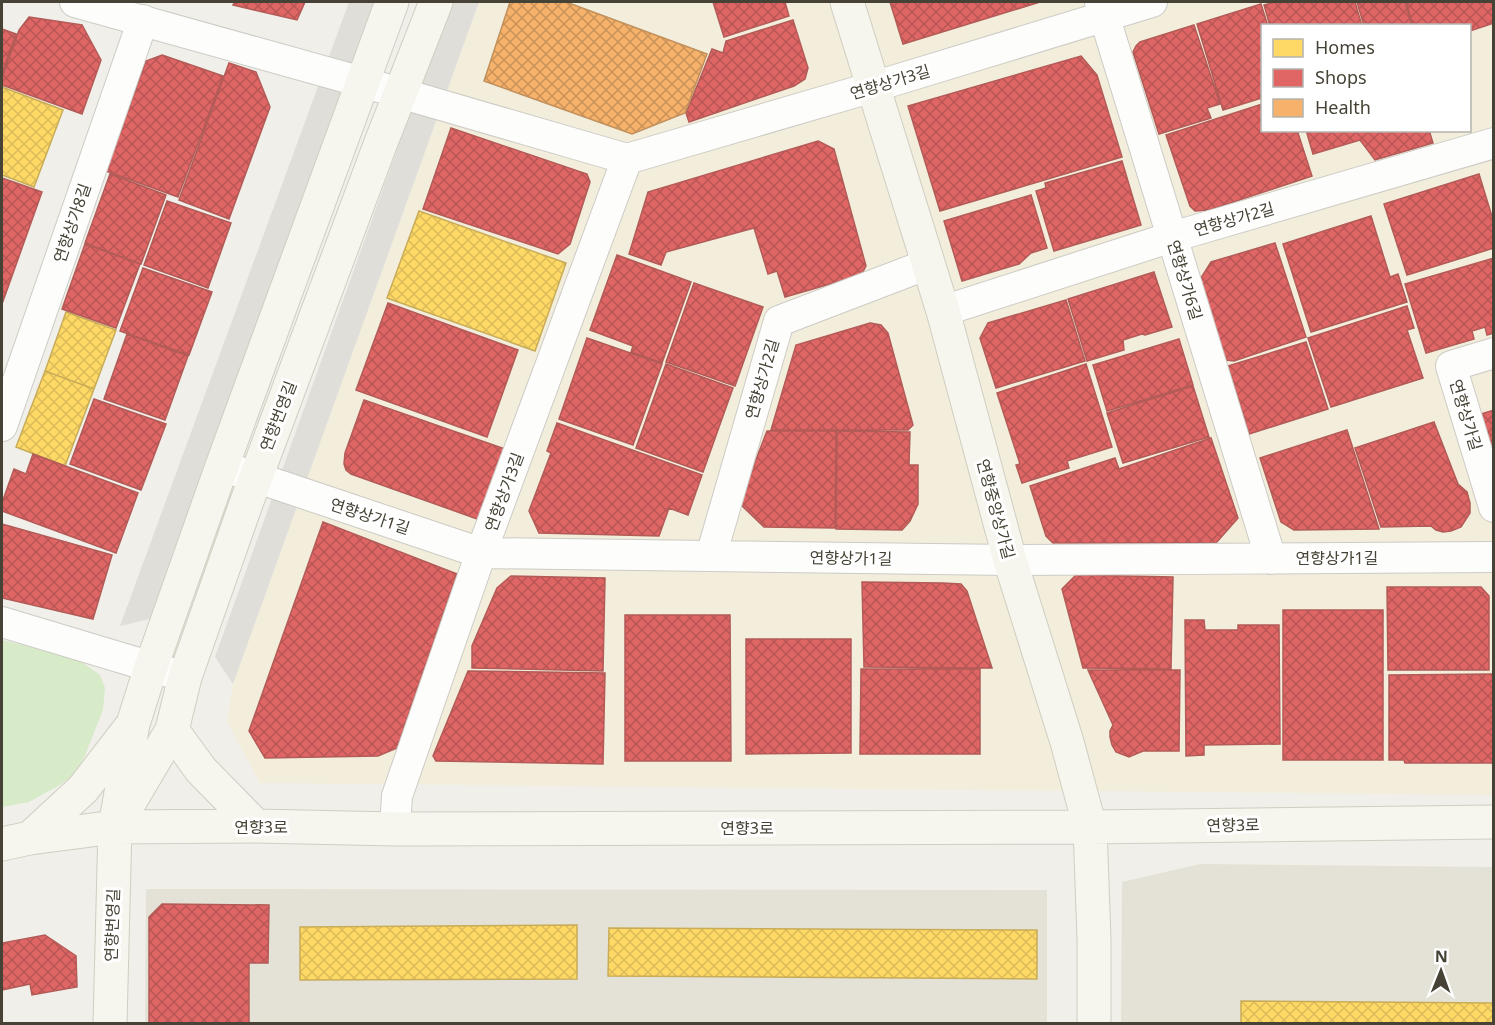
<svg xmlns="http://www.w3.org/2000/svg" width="1495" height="1025" viewBox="0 0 1495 1025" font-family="'Noto Sans','Noto Sans KR',sans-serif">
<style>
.residential{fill:#e4e2d6}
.commercial{fill:#f3eddc;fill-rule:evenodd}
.green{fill:#d8ebc9}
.parking{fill:#dfded9}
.homes{fill:url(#homes-cross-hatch);stroke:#c8ac57;stroke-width:1.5}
.shops{fill:url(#shops-cross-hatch);stroke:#b25b57;stroke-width:1.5}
.health{fill:url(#health-cross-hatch);stroke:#c1905b;stroke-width:1.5}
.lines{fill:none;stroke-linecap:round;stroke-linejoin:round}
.street-casing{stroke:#cccbc5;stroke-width:32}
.secondary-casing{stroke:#cfcec0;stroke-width:35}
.street{stroke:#fdfdfc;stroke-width:30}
.secondary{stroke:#f6f5ee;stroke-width:33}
.labels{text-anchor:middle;stroke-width:6;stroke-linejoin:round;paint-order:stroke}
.street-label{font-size:16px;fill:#464235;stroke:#fff}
</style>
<defs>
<pattern id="homes-cross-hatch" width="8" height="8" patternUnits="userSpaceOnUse" patternTransform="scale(1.5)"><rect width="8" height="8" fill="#ffd966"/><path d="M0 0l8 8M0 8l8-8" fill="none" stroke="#dcbb59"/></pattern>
<pattern id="shops-cross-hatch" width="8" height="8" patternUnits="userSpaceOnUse" patternTransform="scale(1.5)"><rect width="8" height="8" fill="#e06666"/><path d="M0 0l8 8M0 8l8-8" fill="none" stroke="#b75655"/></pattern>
<pattern id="health-cross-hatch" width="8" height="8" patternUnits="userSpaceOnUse" patternTransform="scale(1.5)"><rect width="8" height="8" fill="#f6b26b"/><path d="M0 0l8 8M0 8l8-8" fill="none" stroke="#c99259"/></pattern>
</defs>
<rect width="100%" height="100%" fill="#f0efe9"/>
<path class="residential" d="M1200,864L1493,867V1023L1121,1024L1122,882Z
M146,889L1047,890V1023L145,1024Z"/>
<path class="commercial" d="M479,2H1493V795L260,783L227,721L233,684ZM1262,26H1470V130H1262Z"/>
<path class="green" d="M2,640L76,658L100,675L105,688L103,710L84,758L71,777L58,786L29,802L2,807Z"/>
<path class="parking" d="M349,2H375L153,618L120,626Z
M450,2H479L233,684L215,657Z"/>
<path class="homes" d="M2,87L63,110L34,187L2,175Z
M419,211L566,263L535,351L387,298Z
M66,312L116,330L94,389L45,371Z
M45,371L94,389L65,466L16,447Z
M577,925V979L300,980V927Z
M609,928L1037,930V979L608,976Z
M1241,1001L1494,1003V1024H1241Z"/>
<path class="shops" d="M235,2H305L297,20L233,5Z
M713,2H785L789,16L724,37Z
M890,2H1040L903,44Z
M1275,2H1355L1362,26H1270L1264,5Z
M1357,2H1405L1412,26H1364Z
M1406,2H1494V23L1470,31V26H1413Z
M1261,4L1268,26H1262V98L1223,110L1197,24Z
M29,17L82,25L101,60L82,114L2,85V78L19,30Z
M793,20L808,68L805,79L794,86L689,122L686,113L712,49L723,53L726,41Z
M1194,25L1220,104L1207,108L1211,118L1159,134L1133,52L1136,46L1140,42Z
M2,29L16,34L2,74Z
M162,55L223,76L178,197L106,171L146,61Z
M1081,56L1097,75L1122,157L940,211L908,106Z
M229,63L256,72L270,107L229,219L179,200Z
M1262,104V130H1297L1312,176L1209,210L1195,211L1190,206L1166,135Z
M451,128L587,174L590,182L570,244L558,254L423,209Z
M1306,130H1429L1433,143L1375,160L1360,140L1313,154Z
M818,141L834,149L866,266L861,275L785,297L777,271L768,274L754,228L666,252L661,265L629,254L648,192Z
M1122,161L1141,225L1054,251L1036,191L1046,188L1045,183Z
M110,174L166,195L141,264L85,243Z
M1479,174L1494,223V248L1407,275L1384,204Z
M2,178L42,192L2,304Z
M1031,195L1047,248L1031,253L1019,264L962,281L944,221Z
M167,201L231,223L208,288L144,265Z
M1371,216L1390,277L1398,274L1407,302L1311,332L1283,244Z
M1275,243L1306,337L1234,361L1226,360L1199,281L1211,262Z
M85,244L140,264L116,328L62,309Z
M617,255L691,282L662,363L631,352L633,346L590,330Z
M1494,258V333L1487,335L1485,327L1472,331L1474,339L1426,353L1405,284Z
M143,268L212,292L189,355L120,331Z
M1154,272L1172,327L1145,335L1142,334L1123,340L1124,350L1087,361L1068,299Z
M694,283L763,307L735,386L666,362Z
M1066,300L1085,361L996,388L980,338L988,323Z
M388,303L518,350L487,437L356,390Z
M1407,306L1414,328L1407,330L1423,378L1331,407L1308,338Z
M870,323L881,325L888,333L913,425L908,430H771L796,345Z
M127,334L188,356L165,420L104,399Z
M587,338L662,364L633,445L559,419Z
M1179,339L1193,385L1107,411L1093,365Z
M1306,342L1328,409L1249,434L1228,366Z
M666,364L733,388L703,472L636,448Z
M1086,364L1112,447L1067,461L1069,468L1022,483L1016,465L1020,464L997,393Z
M1193,386L1209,437L1123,463L1107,413Z
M94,399L166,424L141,490L70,464Z
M364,400L505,449L480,520L351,474L346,470L344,464L345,453Z
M1494,410V454L1481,414Z
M1434,422L1458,484L1467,492L1470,503V513L1461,527L1451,531L1443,532L1436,530L1431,526L1381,527L1355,448Z
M557,423L702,475L688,515L669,508L659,536L539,533L529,511L551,453L547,451Z
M1347,430L1379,529L1294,530L1281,522L1260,458Z
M767,431H836L835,528L764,527L739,503Z
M837,431L910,432L909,465H918V504L910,521L902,530L836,529Z
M1211,438L1238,518L1216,543H1053L1046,536L1030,486L1115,458L1119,469Z
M33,454L138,493L116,553L2,511V503L14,469L26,474Z
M323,522L457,574L397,748L378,756L265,758L249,731Z
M2,524L112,555L93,619L2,598Z
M1076,575L1173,577L1171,669L1083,668L1062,589Z
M511,576L605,578L603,671L472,668V646L497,588Z
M862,582L943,583L961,584L967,591L992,668L864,667Z
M1387,587H1481L1489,596V670H1388Z
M1283,610H1383V760H1283Z
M625,615H730L731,761H625Z
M1185,620H1204L1205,630H1238V625H1279L1280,744L1204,745V755L1186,756Z
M746,639H851V753L746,754Z
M861,669H980V754H860Z
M1088,670H1180L1179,751H1143L1129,757L1116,752L1112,745L1110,737V731L1113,725Z
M468,671L605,673L603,764L436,761L433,756Z
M1493,674V763H1405L1404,760H1389V675Z
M162,904L269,905L268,963H249V1024H149V917Z
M45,935L76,956L77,987L32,995L30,984L2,990V943Z"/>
<path class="health" d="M510,2H566L707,54L685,113L632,134L484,81Z"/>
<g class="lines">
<g class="street-casing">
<path id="street" d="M75,2L362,82L627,159L873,87L1152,2
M1100,2L1271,559
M943,311L1172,237L1494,143
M1494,353L1451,366L1494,507
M2,426L143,20
M222,466L481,553L1010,560L1494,557
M711,556L779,321L928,264
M2,622L185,677
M395,829L397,796L481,553L627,159"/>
</g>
<g class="secondary-casing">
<path id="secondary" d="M847,2L943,311L1010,560L1067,742L1090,827L1094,939V1024
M172,730L201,770L256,826
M125,810L172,730L185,677L247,501L380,145L436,2
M30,838L83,789L130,728
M2,844L30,838L115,827L256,826L395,829L1090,827L1494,822
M110,1024L115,827L133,724L151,667L222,466L392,2"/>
</g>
<use href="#street" class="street"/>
<use href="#secondary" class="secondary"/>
</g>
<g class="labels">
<g class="street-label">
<text transform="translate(890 82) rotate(-17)" y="6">연향상가3길</text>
<text transform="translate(1234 219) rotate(-16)" y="6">연향상가2길</text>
<text transform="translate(72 223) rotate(-71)" y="6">연향상가8길</text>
<text transform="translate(1185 280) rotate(73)" y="6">연향상가6길</text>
<text transform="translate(762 379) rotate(-74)" y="6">연향상가2길</text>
<text transform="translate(1466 415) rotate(73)" y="6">연향상가길</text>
<text transform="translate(278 416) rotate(-69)" y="6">연향번영길</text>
<text transform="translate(504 492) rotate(-70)" y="6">연향상가3길</text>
<text transform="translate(996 509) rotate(75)" y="6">연향중앙상가길</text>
<text transform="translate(370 516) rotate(18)" y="6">연향상가1길</text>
<text transform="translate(851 558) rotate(1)" y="6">연향상가1길</text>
<text x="1337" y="564">연향상가1길</text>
<text transform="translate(1233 825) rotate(-1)" y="6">연향3로</text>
<text x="261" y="833">연향3로</text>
<text x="747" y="834">연향3로</text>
<text transform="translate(112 925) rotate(-88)" y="6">연향번영길</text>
</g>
</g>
<rect width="1495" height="1025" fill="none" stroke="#464235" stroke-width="6"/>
<rect x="1261" y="24" width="210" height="108" fill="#ffffff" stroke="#b5b3ae" stroke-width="1.5"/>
<rect x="1273" y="39" width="30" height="18" fill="#ffd966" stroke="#b5b3ae" stroke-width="1.5"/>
<text x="1315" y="54" font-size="18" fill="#464235">Homes</text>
<rect x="1273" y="69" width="30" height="18" fill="#e06666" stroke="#b5b3ae" stroke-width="1.5"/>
<text x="1315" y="84" font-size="18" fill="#464235">Shops</text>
<rect x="1273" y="99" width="30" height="18" fill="#f6b26b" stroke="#b5b3ae" stroke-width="1.5"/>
<text x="1315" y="114" font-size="18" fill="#464235">Health</text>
<g transform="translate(1441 971) rotate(1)" stroke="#ffffff" stroke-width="4.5" paint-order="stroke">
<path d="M0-4.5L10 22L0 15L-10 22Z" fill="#464235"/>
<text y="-9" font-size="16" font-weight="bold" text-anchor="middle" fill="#464235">N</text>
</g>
</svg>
